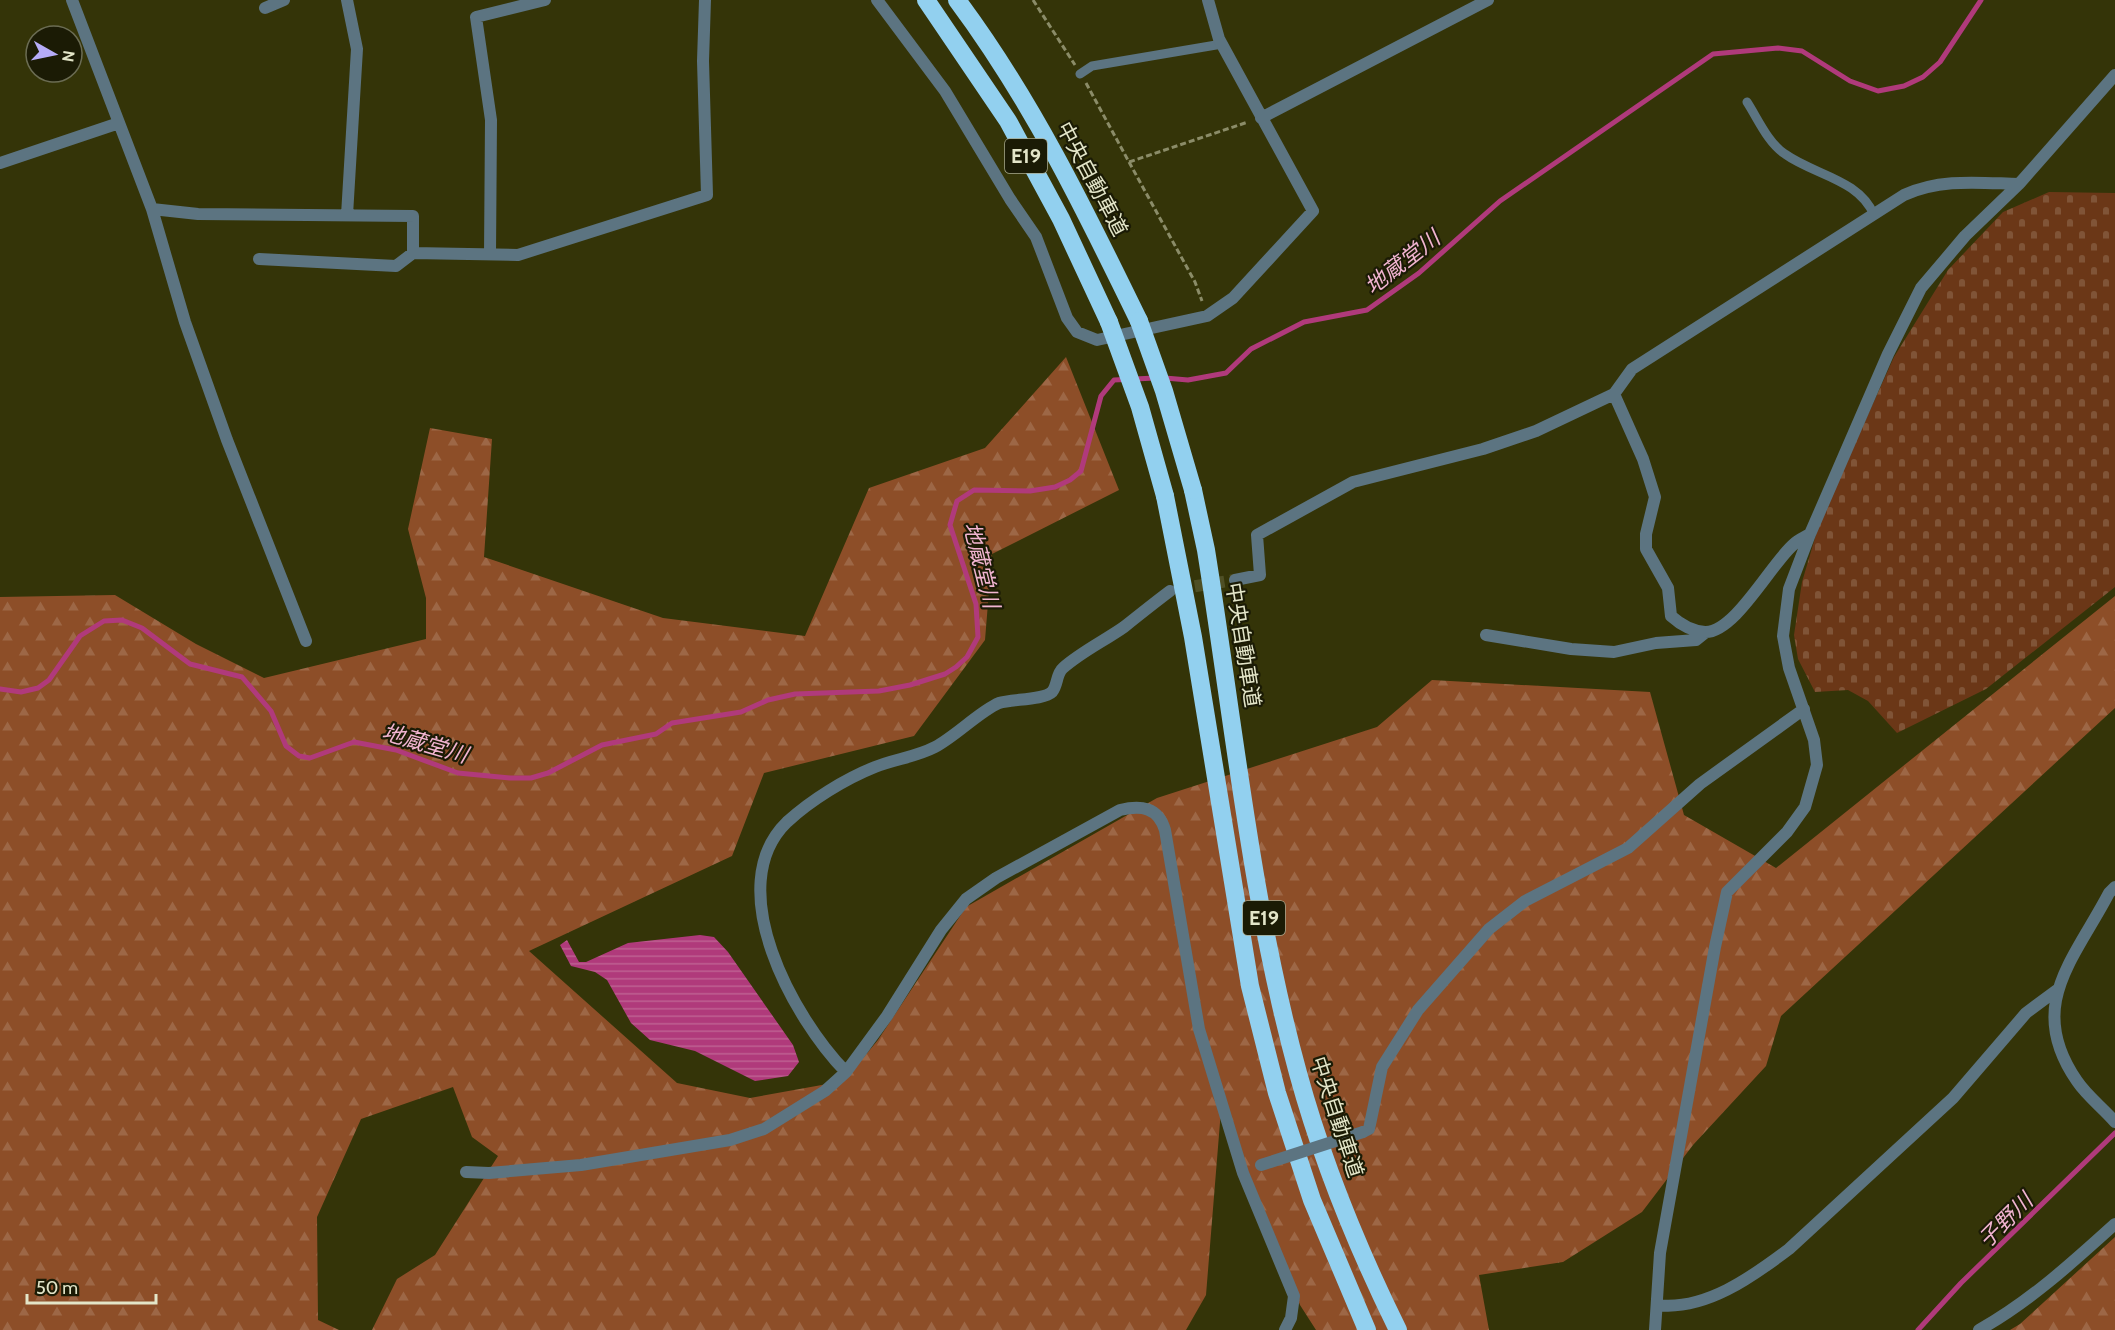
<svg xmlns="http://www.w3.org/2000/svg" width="2115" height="1330" viewBox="0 0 2115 1330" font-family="Cabin,'Noto Sans JP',sans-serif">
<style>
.forest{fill:url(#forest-firs)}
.cemetery{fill:url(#cemetery-stones)}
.water{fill:url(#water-rules)}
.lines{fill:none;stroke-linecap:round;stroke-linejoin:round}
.stream{stroke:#b03a7b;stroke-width:5}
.minor-tunnel{stroke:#4e4f25;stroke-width:12;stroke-dasharray:12 6;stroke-linecap:butt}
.path{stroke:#8b8c68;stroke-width:3;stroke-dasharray:6 3;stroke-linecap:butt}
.service{stroke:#5c7481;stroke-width:9}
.minor{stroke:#5c7481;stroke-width:12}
.motorway{stroke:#92d0ef;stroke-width:18}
.minor-bridge{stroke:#5c7481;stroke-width:12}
.motorway-bridge{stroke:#92d0ef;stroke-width:18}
.labels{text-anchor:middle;stroke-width:4.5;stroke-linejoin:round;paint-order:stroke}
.shield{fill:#1b1b05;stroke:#a7a88e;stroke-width:1.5}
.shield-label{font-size:20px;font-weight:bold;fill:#e3e5c8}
.street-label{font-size:21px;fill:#e3e5c8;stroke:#1b1b05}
.water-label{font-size:22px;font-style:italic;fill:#f1b4d0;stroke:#1b1b05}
</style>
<defs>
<pattern id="forest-firs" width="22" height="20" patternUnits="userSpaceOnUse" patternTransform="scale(1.5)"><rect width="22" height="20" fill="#8d4e28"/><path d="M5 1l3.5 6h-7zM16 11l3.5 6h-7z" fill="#9d6746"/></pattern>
<pattern id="cemetery-stones" width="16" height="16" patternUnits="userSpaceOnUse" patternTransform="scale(1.5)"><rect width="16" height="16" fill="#6b3717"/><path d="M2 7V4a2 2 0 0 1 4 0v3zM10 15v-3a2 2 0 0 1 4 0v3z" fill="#805437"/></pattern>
<pattern id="water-rules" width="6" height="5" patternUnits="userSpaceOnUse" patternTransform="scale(1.5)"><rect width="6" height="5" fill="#b03a7b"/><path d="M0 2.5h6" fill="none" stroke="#be6092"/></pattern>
</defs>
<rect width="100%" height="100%" fill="#343408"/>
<path class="forest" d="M1066,357L1119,490L992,554L985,640L914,736L764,773L732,856L529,951L677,1083L750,1098L844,1081L878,1040L966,907L1157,798L1377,727L1432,680L1650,692L1684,815L1776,868L2115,596V708L1781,1016L1766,1066L1693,1145L1642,1212L1563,1262L1479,1275L1489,1330H1316L1300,1305L1221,1110L1206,1295L1186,1330H372L397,1279L435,1255L498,1156L472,1137L453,1087L361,1119L317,1217L318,1320L339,1330H0V597L115,595L196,644L264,678L426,639V598L408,529L430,428L492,439L484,557L663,618L805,636L869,488L985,448Z
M2115,1237V1330H2010L2020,1324Z"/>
<path class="cemetery" d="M2049,192L2115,193V587L1986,689L1897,733L1868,701L1848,690L1815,692L1798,659L1794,635L1802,582L1820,521L1894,357L1948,270L2003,212Z"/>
<path class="water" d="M700,935L714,937L728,952L793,1045L799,1062L788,1076L755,1081L695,1051L650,1040L631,1023L607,980L595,972L571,966L560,945L567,940L579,962H586L628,943Z"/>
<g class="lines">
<path class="stream" d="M1165,378L1188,380L1226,373L1251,349L1304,322L1367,310L1419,273L1500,201L1713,54L1778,48L1802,51L1850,81L1878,91L1904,86L1923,77L1940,62L1981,0
M0,689L21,692L38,688L49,680L80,636L104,621L122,620L142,628L190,664L242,677L271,711L286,746L299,756L310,758L354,742L396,750L458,773L510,778H531L548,773L602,745L656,734L672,723L741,712L768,700L795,694L879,691L910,685L945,674L956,667L967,657L978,637L976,604L950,525L957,501L974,490L1030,491L1055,487L1070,480L1081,471L1101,396L1114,380L1155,378
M1918,1330L1961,1283L2115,1133"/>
<path class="minor-tunnel" d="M1177,589L1235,580"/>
<path class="path" d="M1033,0L1075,65
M1086,83L1129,162L1248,122
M1129,162L1195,282L1202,301"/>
<path class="service" d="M1080,74L1092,66L1222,44
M1747,102C1758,119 1768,143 1785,154C1814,175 1859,179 1874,215"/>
<path class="minor" d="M72,0L152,209L185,322L227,440L306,641
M877,0L945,91L1010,199L1036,237L1067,318L1077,332L1097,340L1207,316L1233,298L1313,211L1219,39L1208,0
M265,8L284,0
M1261,118L1488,0
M0,163L119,123
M152,209L198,214L413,216V253L518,255L707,195L703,61L705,0
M347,215L357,49L347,0
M490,254L491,120L476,17L545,0
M259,259L396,266L413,253
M1614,394L1643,459L1655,497L1646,534V549L1668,588L1671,616C1681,625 1691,631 1705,632C1735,633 1772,562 1794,544C1798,540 1805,537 1810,534
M1235,580L1260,575L1257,535L1353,482L1483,449L1536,431L1614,394L1632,369L1904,195C1941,178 1980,183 2019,184
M1486,635L1571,649L1614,652L1656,643L1696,640L1706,632
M2115,887L2109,893C2074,960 2025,1006 2077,1081C2087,1096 2103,1108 2115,1122
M846,1072C794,1019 720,887 787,822C811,800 845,779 875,767C895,759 916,757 935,747C956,736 980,711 999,703C1011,699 1044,700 1052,692C1058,685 1056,674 1063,668C1081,652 1104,641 1124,627C1139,615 1154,603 1170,591
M1363,1132L1369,1129L1382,1067L1418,1010L1489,929L1525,901L1628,848L1700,784L1804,709
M466,1172L489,1173L581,1165L730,1140L764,1129L825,1091L846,1072L887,1016L941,930L966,899L996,878L1120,810C1141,805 1158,807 1165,830L1199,1029L1243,1173L1294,1296L1291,1318L1285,1330
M1657,1305C1705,1311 1752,1277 1789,1249L1953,1098L2026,1013L2057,990
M1655,1330L1660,1253L1715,947L1727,892L1787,832L1805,807L1817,765L1814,740L1789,668L1783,636L1789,589L1810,534L1888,354L1921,288L1965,236L2019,184L2115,75
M1979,1330C2029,1302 2072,1263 2115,1224"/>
<path class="motorway" d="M926,0L1008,121L1061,219L1109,322
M957,0C1031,99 1085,210 1139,321
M1193,490L1206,550C1234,724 1251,902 1298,1073C1322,1161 1357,1247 1398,1330
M1165,496L1193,637L1250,986L1277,1093L1312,1200L1367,1330"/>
<path class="minor-bridge" d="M1261,1165L1363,1132"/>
<path class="motorway-bridge" d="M1139,321L1164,391L1193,490
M1109,322L1140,407L1165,496"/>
</g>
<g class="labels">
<g class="shield">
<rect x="1005" y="139" width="42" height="34" rx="4.5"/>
<rect x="1243" y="901" width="42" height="34" rx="4.5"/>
</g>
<g class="shield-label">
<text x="1026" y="163">E19</text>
<text x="1264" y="925">E19</text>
</g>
<g class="street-label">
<text transform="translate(1092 179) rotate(62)" y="7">中央自動車道</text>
<text transform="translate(1243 645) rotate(81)" y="7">中央自動車道</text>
<text transform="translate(1337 1117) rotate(72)" y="7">中央自動車道</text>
</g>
<g class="water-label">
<text transform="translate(1402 262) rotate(-38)" y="8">地蔵堂川</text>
<text transform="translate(982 565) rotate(76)" y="8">地蔵堂川</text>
<text transform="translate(425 743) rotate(16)" y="8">地蔵堂川</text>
<text transform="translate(2005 1220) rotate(-45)" y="8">子野川</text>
</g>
</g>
<g transform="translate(54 54) rotate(99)"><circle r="28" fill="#1b1b05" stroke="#6b6c53" stroke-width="1.5"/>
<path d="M0-4.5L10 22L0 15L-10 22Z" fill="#b6acf8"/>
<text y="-9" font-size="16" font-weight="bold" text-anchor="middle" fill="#e3e5c8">N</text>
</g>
<path d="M27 1294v9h129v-9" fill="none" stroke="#e3e5c8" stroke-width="3"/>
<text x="36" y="1294" font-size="18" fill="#e3e5c8" stroke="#1b1b05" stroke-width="4.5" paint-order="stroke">50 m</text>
</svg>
